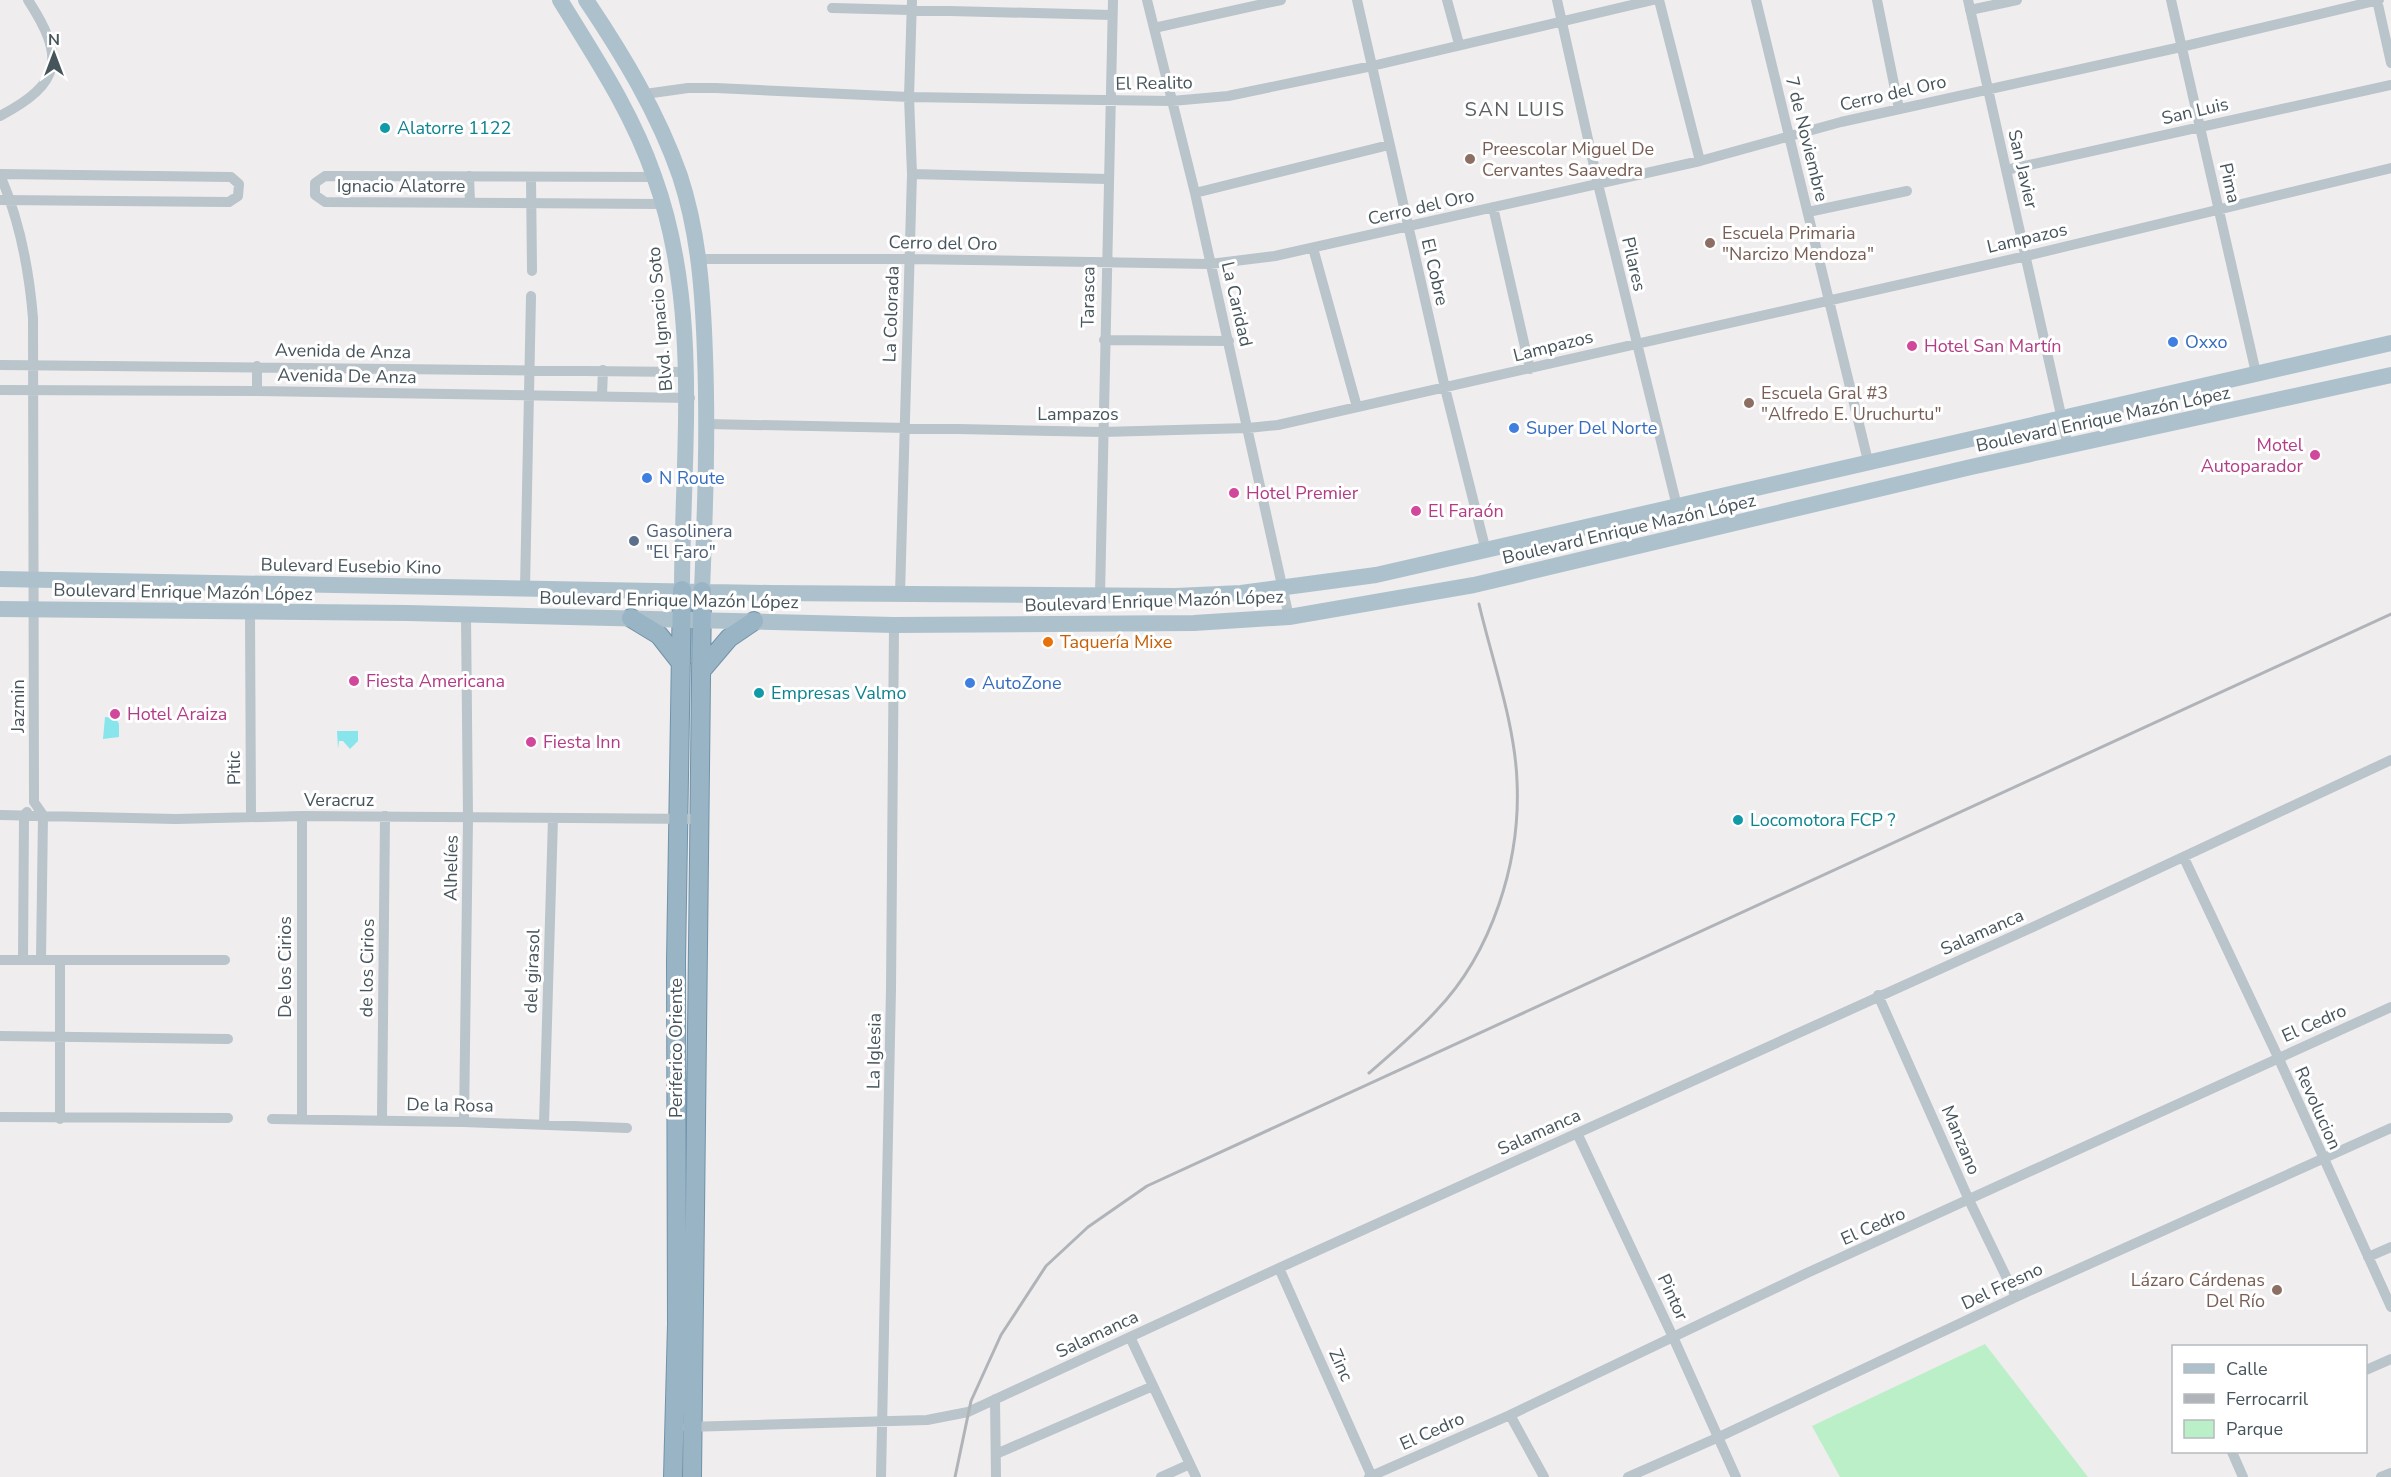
<svg xmlns="http://www.w3.org/2000/svg" width="2391" height="1477" viewBox="0 0 2391 1477" font-family="'Nunito Sans',sans-serif">
<style>
.green{fill:#bbefc8}
.water{fill:#88e5ec}
.lines{fill:none;stroke-linecap:round;stroke-linejoin:round}
.trunk-casing{stroke:#7093a9;stroke-width:20}
.minor{stroke:#b9c4cb;stroke-width:10}
.primary{stroke:#adc1cd;stroke-width:16}
.trunk{stroke:#99b4c5;stroke-width:18}
.rail{stroke:#b0b4b8;stroke-width:3}
.culture-dot{fill:#0f9aa8;stroke:#fff;stroke-width:2}
.education-dot{fill:#8d6e63;stroke:#fff;stroke-width:2}
.shop-dot{fill:#3f7fe0;stroke:#fff;stroke-width:2}
.hotel-dot{fill:#d1479c;stroke:#fff;stroke-width:2}
.service-dot{fill:#5c6f8a;stroke:#fff;stroke-width:2}
.food-dot{fill:#e8710a;stroke:#fff;stroke-width:2}
.labels{text-anchor:middle;stroke-width:6;stroke-linejoin:round;paint-order:stroke}
.street-label{font-size:18px;fill:#46545b;stroke:#fff}
.culture-label{font-size:18px;fill:#0d838f;stroke:#fff;text-anchor:start}
.education-label{font-size:18px;fill:#785e54;stroke:#fff;text-anchor:start}
.shop-label{font-size:18px;fill:#366cbe;stroke:#fff;text-anchor:start}
.hotel-label{font-size:18px;fill:#b23c85;stroke:#fff;text-anchor:start}
.service-label{font-size:18px;fill:#4e5e75;stroke:#fff;text-anchor:start}
.food-label{font-size:18px;fill:#c56008;stroke:#fff;text-anchor:start}
.neighbourhood-label{font-size:20px;letter-spacing:1.5px;fill:#5a5f63;stroke:#fff}
</style>
<rect width="100%" height="100%" fill="#f0edee"/>
<path class="green" d="M1985,1344L2088,1477H1840L1812,1426Z"/>
<path class="water" d="M105,717L116,718L119,724V737L103,739Z
M337,731H358V741L350,749L343,741H339L338,749Z"/>
<g class="lines">
<g class="trunk-casing">
<path id="trunk" d="M631,618L659,635L681,663
M701,671L729,638L754,621
M673,1477L677,1324L676,962L682,590
M692,1477L702,591"/>
</g>
<path class="minor" d="M1147,0L1195,193L1289,617
M1357,0L1445,388L1486,551
M1447,0L1459,44
M1557,0L1598,184L1684,535
M1659,0L1700,161
M1756,0L1868,461
M1877,0L1899,109
M1968,0L2068,446
M2171,0L2256,373
M2377,0L2391,63
M832,8L1112,15
M1970,10L2017,0
M1154,28L1281,0
M645,94L688,88H716L909,97L1172,101L1228,96L1372,66L1653,0
M0,116C63,83 65,57 28,0
M2006,170L2391,85
M0,174L231,177L239,184L238,196L229,202L0,200
M912,174L1108,179
M0,175C20,221 29,269 33,318L34,802L43,815L41,960
M469,176L470,203
M531,177L532,271
M655,177L325,176L315,183V195L325,202L663,204
M1195,193L1389,145
M1493,207L1530,369
M1808,212L1907,191
M1313,248L1357,407
M700,259H910L1210,264L1275,256L1700,161L1841,122L2181,47L2379,0
M1104,340L1229,341
M0,365L685,372
M257,366V391
M0,390L257,391L690,398
M602,395L603,370
M707,424L1103,432L1248,428L1278,425L2026,256L2391,168
M525,588L531,296
M900,594L912,174L909,97L912,0
M1100,595L1113,0
M250,611L251,817
M0,815L176,819L302,816L699,819
M2184,858L2278,1057L2391,1307
M0,960H225
M23,960L24,815L27,812
M1878,995L1969,1200L2016,1297
M0,1036L228,1039
M0,1117L228,1118
M60,1119V960
M272,1119L464,1122L627,1128
M302,1119V816
M382,1120L385,816
M464,1122L468,818L466,615
M544,1124L553,818
M1577,1133L1673,1337L1736,1477
M2368,1257L2391,1247
M1279,1268L1372,1477
M1130,1337L1196,1477
M2366,1370L2391,1359
M995,1399L996,1477
M1510,1415L1544,1477
M687,1427L927,1420L968,1412L1279,1268L2033,927L2391,760
M2232,1452L2243,1477
M996,1454L1153,1386
M881,1477L891,989L894,625
M1161,1477L1190,1464
M1369,1477L1510,1415L1807,1273L2391,1007
M1628,1477L1719,1437L2016,1297L2391,1128
M2381,1477L2391,1473"/>
<path class="primary" d="M560,0C595,57 632,112 654,176C702,308 682,453 682,590
M586,0C623,55 658,113 680,176C699,234 703,294 705,355C708,434 705,512 702,591
M0,579L770,593L1176,596L1241,593L1376,575L2391,343
M0,609L408,613L894,625L1194,623L1289,617L1474,585L1971,467L2391,375"/>
<use href="#trunk" class="trunk"/>
<path class="rail" d="M1369,1073C1392,1053 1416,1033 1436,1011C1492,953 1521,861 1517,781C1515,724 1492,660 1479,604
M955,1477L971,1401L1001,1335L1046,1266L1088,1227L1147,1186L2391,614"/>
</g>
<g class="culture-dot">
<circle cx="385" cy="128" r="6"/>
<circle cx="759" cy="693" r="6"/>
<circle cx="1738" cy="820" r="6"/>
</g>
<g class="education-dot">
<circle cx="1470" cy="159" r="6"/>
<circle cx="1710" cy="243" r="6"/>
<circle cx="1749" cy="403" r="6"/>
<circle cx="2277" cy="1290" r="6"/>
</g>
<g class="shop-dot">
<circle cx="2173" cy="342" r="6"/>
<circle cx="1514" cy="428" r="6"/>
<circle cx="647" cy="478" r="6"/>
<circle cx="970" cy="683" r="6"/>
</g>
<g class="hotel-dot">
<circle cx="1912" cy="346" r="6"/>
<circle cx="2315" cy="455" r="6"/>
<circle cx="1234" cy="493" r="6"/>
<circle cx="1416" cy="511" r="6"/>
<circle cx="354" cy="681" r="6"/>
<circle cx="115" cy="714" r="6"/>
<circle cx="531" cy="742" r="6"/>
</g>
<circle class="service-dot" cx="634" cy="541" r="6"/>
<circle class="food-dot" cx="1048" cy="642" r="6"/>
<g class="labels">
<g class="street-label">
<text transform="translate(1154 83) rotate(-1)" y="6">El Realito</text>
<text transform="translate(1893 93) rotate(-13)" y="6">Cerro del Oro</text>
<text transform="translate(2195 111) rotate(-13)" y="6">San Luis</text>
<text transform="translate(1807 139) rotate(76)" y="6">7 de Noviembre</text>
<text transform="translate(2023 169) rotate(77)" y="6">San Javier</text>
<text transform="translate(2230 183) rotate(77)" y="6">Pima</text>
<text x="401" y="192">Ignacio Alatorre</text>
<text transform="translate(1421 207) rotate(-13)" y="6">Cerro del Oro</text>
<text transform="translate(2027 238) rotate(-13)" y="6">Lampazos</text>
<text transform="translate(943 243) rotate(1)" y="6">Cerro del Oro</text>
<text transform="translate(1634 264) rotate(77)" y="6">Pilares</text>
<text transform="translate(1435 272) rotate(77)" y="6">El Cobre</text>
<text transform="translate(1088 297) rotate(-89)" y="6">Tarasca</text>
<text transform="translate(1237 304) rotate(77)" y="6">La Caridad</text>
<text transform="translate(891 314) rotate(-88)" y="6">La Colorada</text>
<text transform="translate(660 319) rotate(-95)" y="6">Blvd. Ignacio Soto</text>
<text transform="translate(1553 346) rotate(-14)" y="6">Lampazos</text>
<text transform="translate(343 351) rotate(1)" y="6">Avenida de Anza</text>
<text transform="translate(347 376) rotate(1)" y="6">Avenida De Anza</text>
<text x="1078" y="420">Lampazos</text>
<text transform="translate(2103 419) rotate(-12)" y="6">Boulevard Enrique Mazón López</text>
<text transform="translate(1629 529) rotate(-13)" y="6">Boulevard Enrique Mazón López</text>
<text transform="translate(351 566) rotate(1)" y="6">Bulevard Eusebio Kino</text>
<text transform="translate(183 592) rotate(1)" y="6">Boulevard Enrique Mazón López</text>
<text transform="translate(669 600) rotate(1)" y="6">Boulevard Enrique Mazón López</text>
<text transform="translate(1154 601) rotate(-2)" y="6">Boulevard Enrique Mazón López</text>
<text transform="translate(18 706) rotate(-90)" y="6">Jazmin</text>
<text transform="translate(234 768) rotate(-91)" y="6">Pitic</text>
<text x="339" y="806">Veracruz</text>
<text transform="translate(451 868) rotate(-89)" y="6">Alhelíes</text>
<text transform="translate(1982 932) rotate(-24)" y="6">Salamanca</text>
<text transform="translate(285 967) rotate(-90)" y="6">De los Cirios</text>
<text transform="translate(367 968) rotate(-89)" y="6">de los Cirios</text>
<text transform="translate(532 971) rotate(-88)" y="6">del girasol</text>
<text transform="translate(2314 1023) rotate(-24)" y="6">El Cedro</text>
<text transform="translate(676 1048) rotate(-90)" y="6">Periferico Oriente</text>
<text transform="translate(874 1051) rotate(-89)" y="6">La Iglesia</text>
<text transform="translate(450 1105) rotate(1)" y="6">De la Rosa</text>
<text transform="translate(2318 1108) rotate(66)" y="6">Revolucion</text>
<text transform="translate(1539 1132) rotate(-24)" y="6">Salamanca</text>
<text transform="translate(1961 1140) rotate(67)" y="6">Manzano</text>
<text transform="translate(1873 1226) rotate(-24)" y="6">El Cedro</text>
<text transform="translate(2002 1286) rotate(-25)" y="6">Del Fresno</text>
<text transform="translate(1673 1297) rotate(65)" y="6">Pintor</text>
<text transform="translate(1097 1334) rotate(-25)" y="6">Salamanca</text>
<text transform="translate(1341 1365) rotate(66)" y="6">Zinc</text>
<text transform="translate(1432 1431) rotate(-24)" y="6">El Cedro</text>
</g>
<g class="culture-label">
<text x="397" y="134">Alatorre 1122</text>
<text x="771" y="699">Empresas Valmo</text>
<text x="1750" y="826">Locomotora FCP ?</text>
</g>
<g class="education-label">
<text x="1482" y="155">Preescolar Miguel De<tspan x="1482" dy="21">Cervantes Saavedra</tspan></text>
<text x="1722" y="239">Escuela Primaria<tspan x="1722" dy="21">"Narcizo Mendoza"</tspan></text>
<text x="1761" y="399">Escuela Gral #3<tspan x="1761" dy="21">"Alfredo E. Uruchurtu"</tspan></text>
<text x="2265" y="1286" text-anchor="end">Lázaro Cárdenas<tspan x="2265" dy="21">Del Río</tspan></text>
</g>
<g class="shop-label">
<text x="2185" y="348">Oxxo</text>
<text x="1526" y="434">Super Del Norte</text>
<text x="659" y="484">N Route</text>
<text x="982" y="689">AutoZone</text>
</g>
<g class="hotel-label">
<text x="1924" y="352">Hotel San Martín</text>
<text x="2303" y="451" text-anchor="end">Motel<tspan x="2303" dy="21">Autoparador</tspan></text>
<text x="1246" y="499">Hotel Premier</text>
<text x="1428" y="517">El Faraón</text>
<text x="366" y="687">Fiesta Americana</text>
<text x="127" y="720">Hotel Araiza</text>
<text x="543" y="748">Fiesta Inn</text>
</g>
<g class="service-label">
<text x="646" y="537">Gasolinera<tspan x="646" dy="21">"El Faro"</tspan></text>
</g>
<g class="food-label">
<text x="1060" y="648">Taquería Mixe</text>
</g>
<g class="neighbourhood-label">
<text x="1515" y="116">SAN LUIS</text>
</g>
</g>
<rect x="2172" y="1345" width="195" height="108" fill="#ffffff" stroke="#b5bbbd" stroke-width="1.5"/>
<rect x="2184" y="1364" width="30" height="9" fill="#adc1cd" stroke="#b5bbbd" stroke-width="1.5"/>
<text x="2226" y="1375" font-size="18" fill="#46545b">Calle</text>
<rect x="2184" y="1394" width="30" height="9" fill="#b0b4b8" stroke="#b5bbbd" stroke-width="1.5"/>
<text x="2226" y="1405" font-size="18" fill="#46545b">Ferrocarril</text>
<rect x="2184" y="1420" width="30" height="18" fill="#bbefc8" stroke="#b5bbbd" stroke-width="1.5"/>
<text x="2226" y="1435" font-size="18" fill="#46545b">Parque</text>
<g transform="translate(54 54)" stroke="#ffffff" stroke-width="4.5" paint-order="stroke">
<path d="M0-4.5L10 22L0 15L-10 22Z" fill="#46545b"/>
<text y="-9" font-size="16" font-weight="bold" text-anchor="middle" fill="#46545b">N</text>
</g>
</svg>
